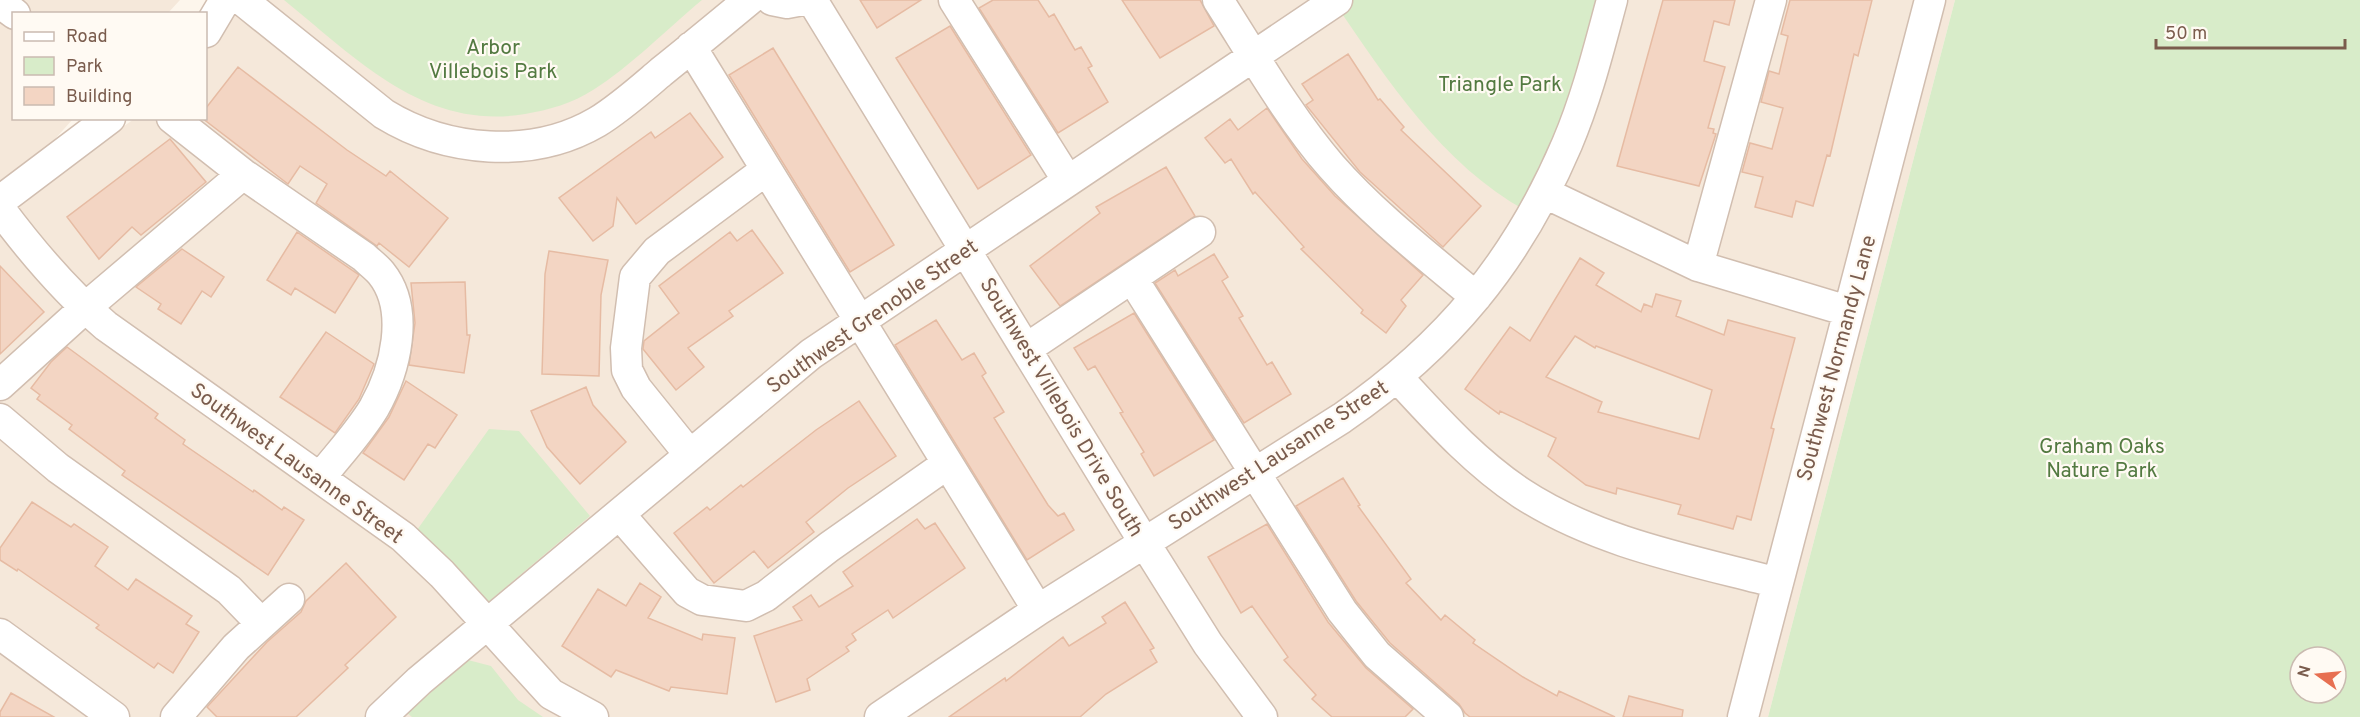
<svg xmlns="http://www.w3.org/2000/svg" width="2360" height="717" viewBox="0 0 2360 717" font-family="Overpass,sans-serif">
<style>
.residential{fill:#f5e8da}
.green{fill:#d8ecc9;fill-rule:evenodd}
.building{fill:#f3d5c3;stroke:#e6bba3;stroke-width:1.5;fill-rule:evenodd}
.lines{fill:none;stroke-linecap:round;stroke-linejoin:round}
.minor-casing{stroke:#d1beb0;stroke-width:33}
.minor{stroke:#fff;stroke-width:30}
.labels{text-anchor:middle;stroke-width:4.5;stroke-linejoin:round;paint-order:stroke}
.park-label{font-size:21px;fill:#537a41;stroke:#fffaf3}
.street-label{font-size:21px;fill:#7a5c4d;stroke:#fffaf3}
</style>
<rect width="100%" height="100%" fill="#fdf6ec"/>
<path class="residential" d="M0,0H180L168,13L14,14V118L73,119L0,200Z
M236,0H1955L1768,717H0V214L134,119L206,118V45Z"/>
<path class="green" d="M284,0H702C668,28 630,67 593,90C573,103 549,110 525,114C424,131 356,58 284,0Z
M1338,0H1612L1532,214C1445,169 1388,81 1334,2Z
M1955,0H2360V717H1768ZM2300,657H2336V693H2300Z
M489,429L519,431L590,516L481,608L412,537Z
M468,660L491,666L518,700L543,717H412L407,713Z"/>
<path class="building" d="M860,0H921L877,28Z
M993,0H1038L1049,17L1054,14L1075,50L1081,47L1092,66L1088,68L1108,102L1058,133L979,8Z
M1122,0H1200L1214,26L1160,58Z
M1663,0H1735L1729,25L1714,21L1704,61L1725,67L1708,128L1714,129L1713,133L1716,134L1699,186L1617,166Z
M1790,0H1872L1858,56L1854,54L1830,156L1827,155L1813,206L1796,201L1792,217L1755,207L1763,177L1742,172L1750,143L1772,149L1783,108L1761,102L1769,71L1779,74L1788,36L1781,34Z
M950,26L1031,155L978,189L896,58Z
M773,48L894,245L850,272L729,75Z
M1348,54L1378,100L1380,99L1404,127L1401,130L1481,206L1443,247L1360,172L1306,105L1313,100L1302,84Z
M238,67L347,150L386,176L390,171L448,218L409,267L379,243L377,246L316,203L327,184L300,166L288,184L202,118H206V108Z
M1267,108L1302,159L1335,196L1423,275L1401,300L1406,306L1386,333L1361,313L1363,310L1301,249L1304,247L1255,192L1253,194L1231,159L1225,163L1205,138L1230,119L1238,130Z
M690,113L723,157L636,224L617,198L613,226L593,241L559,198L651,132L655,138Z
M170,139L206,182L141,235L132,227L99,259L67,217Z
M1166,167L1195,216L1060,306L1030,266L1100,213L1096,207Z
M752,230L783,273L729,311L733,316L688,348L704,367L676,390L643,349L644,341L679,313L659,286L730,232L737,241Z
M297,232L359,275L335,313L295,288L291,295L267,280Z
M182,249L224,277L211,297L202,291L181,324L158,309L161,304L136,287Z
M549,251L608,260L601,295L599,376L542,374L545,274Z
M1214,254L1228,277L1222,281L1243,316L1239,318L1267,365L1272,362L1291,394L1244,423L1155,283L1175,270L1178,276Z
M1580,258L1604,273L1596,285L1641,312L1644,304L1652,307L1656,294L1681,301L1676,316L1724,335L1728,320L1795,338L1771,428L1774,429L1751,520L1737,516L1733,529L1678,514L1681,505L1617,488L1616,494L1586,485L1548,456L1556,438L1500,411L1499,414L1465,389L1510,327L1530,341ZM1575,336L1595,348L1596,346L1712,390L1699,439L1598,412L1602,402L1546,377Z
M0,266L44,312L0,354Z
M465,282L467,335H470L464,373L409,365L415,323L411,283Z
M1134,313L1214,440L1154,476L1141,454L1144,452L1120,413L1123,412L1095,366L1088,370L1074,348Z
M936,320L962,360L974,353L986,373L982,376L1004,412L994,418L1048,505L1058,516L1064,513L1074,530L1027,560L895,345Z
M326,332L374,364L359,399L335,433L280,397Z
M67,347L158,414L155,418L185,440L183,444L253,492L254,490L282,510L284,507L304,520L268,575L122,475L125,471L69,429L72,425L37,399L40,395L31,388L51,362Z
M406,381L457,415L435,448L428,444L404,480L363,453L389,417Z
M586,387L593,405L626,442L580,484L547,447L531,411Z
M859,401L896,456L848,488L806,522L814,532L768,568L754,551L714,583L674,533L707,507L710,510L741,485L743,487L816,430Z
M1343,478L1360,505L1358,506L1411,579L1406,583L1441,620L1445,615L1475,640L1473,643L1523,677L1557,696L1559,691L1615,717H1470L1465,713L1459,704L1390,643L1356,601L1296,506Z
M32,502L71,527L74,524L108,547L95,566L128,590L136,579L192,616L186,624L199,632L173,673L158,663L154,668L96,628L99,625L18,569L17,571L0,560V548Z
M917,519L925,529L935,523L965,568L893,618L888,610L852,634L856,640L846,647L849,651L807,679L810,690L776,702L754,636L802,620L793,607L811,595L819,607L853,586L843,572Z
M1267,524L1328,622L1366,668L1413,709L1405,717H1332L1312,699L1316,695L1284,660L1288,657L1252,606L1241,613L1208,557Z
M346,563L396,617L345,665L348,668L296,717H217L207,707L267,642L301,612L306,601Z
M640,583L661,597L648,618L702,640L703,634L735,638L727,694L671,687L669,691L616,670L611,677L562,646L598,589L626,606Z
M1125,602L1154,648L1150,650L1157,662L1106,694L1080,717H949L1005,678L1006,681L1063,637L1069,646L1106,623L1102,617Z
M11,693L54,717H0V712Z
M1629,696L1683,710L1682,717H1623Z"/>
<g class="lines">
<g class="minor-casing">
<path id="minor" d="M242,0L384,114C446,152 532,160 597,122C620,108 641,89 661,72C691,48 720,24 749,0
M772,0L787,3L803,0
M812,0L1144,542L1208,644L1262,717
M954,0L1068,181
M1218,0C1252,53 1290,119 1331,166C1374,215 1426,255 1476,297
M0,3L15,14
M206,32L225,0
M691,47L1038,610
M172,118L243,174L364,257C369,262 376,267 381,273C411,310 395,371 374,408C359,433 338,455 320,478
M1545,193L1698,266L1848,311
M0,201L110,118
M0,209C32,252 65,291 106,326L403,537L442,574L551,694L593,717
M1698,266L1771,0
M1132,278L1342,611L1377,655L1448,717
M1026,349L1200,232
M1398,378C1436,419 1473,461 1521,493C1597,543 1691,560 1778,583
M0,385L85,308L243,174
M0,419L58,468L229,590L261,623
M690,455L636,388L627,370L626,348L635,277L657,251L766,170
M620,515L687,592L702,600L746,606L766,596L829,547L947,464
M0,634L114,717
M176,717L236,647L289,599
M381,717L419,681L811,354L1337,0
M880,717L1038,610L1342,418C1448,345 1517,261 1567,144C1587,97 1599,48 1612,0
M1743,717L1930,0"/>
</g>
<use href="#minor" class="minor"/>
</g>
<g class="labels">
<g class="park-label">
<text x="493" y="54">Arbor<tspan x="493" dy="24">Villebois Park</tspan></text>
<text x="1500" y="91">Triangle Park</text>
<text x="2102" y="453">Graham Oaks<tspan x="2102" dy="24">Nature Park</tspan></text>
</g>
<g class="street-label">
<text transform="translate(872 316) rotate(-35)" y="7">Southwest Grenoble Street</text>
<text transform="translate(1836 358) rotate(-75)" y="7">Southwest Normandy Lane</text>
<text transform="translate(1062 407) rotate(59)" y="7">Southwest Villebois Drive South</text>
<text transform="translate(1278 455) rotate(-33)" y="7">Southwest Lausanne Street</text>
<text transform="translate(297 463) rotate(36)" y="7">Southwest Lausanne Street</text>
</g>
</g>
<rect x="12" y="12" width="195" height="108" fill="#fffaf3" stroke="#cabbb1" stroke-width="1.5"/>
<rect x="24" y="32" width="30" height="9" fill="#ffffff" stroke="#cabbb1" stroke-width="1.5"/>
<text x="66" y="42" font-size="18" fill="#7a5c4d">Road</text>
<rect x="24" y="57" width="30" height="18" fill="#d8ecc9" stroke="#cabbb1" stroke-width="1.5"/>
<text x="66" y="72" font-size="18" fill="#7a5c4d">Park</text>
<rect x="24" y="87" width="30" height="18" fill="#f3d5c3" stroke="#cabbb1" stroke-width="1.5"/>
<text x="66" y="102" font-size="18" fill="#7a5c4d">Building</text>
<g transform="translate(2318 675) rotate(285)"><circle r="28" fill="#fffaf3" stroke="#cabbb1" stroke-width="1.5"/>
<path d="M0-4.5L10 22L0 15L-10 22Z" fill="#e76f51"/>
<text y="-9" font-size="16" font-weight="bold" text-anchor="middle" fill="#7a5c4d">N</text>
</g>
<path d="M2156 39v9h189v-9" fill="none" stroke="#7a5c4d" stroke-width="3"/>
<text x="2165" y="39" font-size="18" fill="#7a5c4d" stroke="#fffaf3" stroke-width="4.5" paint-order="stroke">50 m</text>
</svg>
